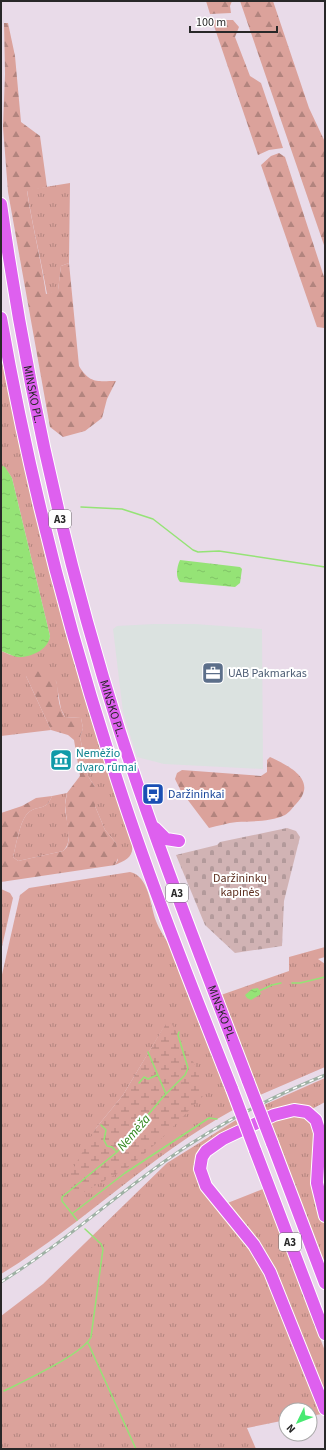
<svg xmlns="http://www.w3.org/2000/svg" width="326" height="1450" viewBox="0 0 326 1450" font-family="'Source Sans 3',sans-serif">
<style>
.industrial{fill:#dbe2e0}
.grass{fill:url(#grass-tufts);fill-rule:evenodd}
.forest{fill:url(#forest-firs)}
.wetland{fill:url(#wetland-marsh)}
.cemetery{fill:url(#cemetery-stones)}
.water{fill:url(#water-ripples)}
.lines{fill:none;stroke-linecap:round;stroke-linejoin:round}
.stream{stroke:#95e376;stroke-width:1.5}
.highway-casing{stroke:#fff;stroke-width:14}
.highway{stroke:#de60ef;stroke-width:12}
.rail-casing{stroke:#9eb1a4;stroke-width:3}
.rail{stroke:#fff;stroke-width:1.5;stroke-dasharray:4.5;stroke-linecap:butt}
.highway-bridge-casing{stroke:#fff;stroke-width:14;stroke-linecap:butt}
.highway-bridge{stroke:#de60ef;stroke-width:12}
.labels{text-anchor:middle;stroke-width:4;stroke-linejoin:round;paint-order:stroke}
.shield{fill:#fff;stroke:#686868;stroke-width:1}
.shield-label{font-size:11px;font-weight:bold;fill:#282828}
.street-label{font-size:12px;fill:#282828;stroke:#fff}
.service-label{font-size:12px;fill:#4e5e75;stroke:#fff;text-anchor:start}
.culture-label{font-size:12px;fill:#0d838f;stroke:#fff;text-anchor:start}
.transit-label{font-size:12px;fill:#164399;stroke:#fff;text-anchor:start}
.park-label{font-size:12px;fill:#5d2e1f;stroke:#fff}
.water-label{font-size:13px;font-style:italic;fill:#2e8519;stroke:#fff}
</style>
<defs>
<pattern id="grass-tufts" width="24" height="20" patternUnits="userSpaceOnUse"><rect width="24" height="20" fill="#dba29b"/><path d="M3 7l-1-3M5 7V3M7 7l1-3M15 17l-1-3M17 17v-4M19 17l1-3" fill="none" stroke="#b2847e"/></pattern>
<pattern id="forest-firs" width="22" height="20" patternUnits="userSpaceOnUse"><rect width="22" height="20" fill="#dba29b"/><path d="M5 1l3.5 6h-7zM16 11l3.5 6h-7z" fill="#b2847e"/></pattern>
<pattern id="wetland-marsh" width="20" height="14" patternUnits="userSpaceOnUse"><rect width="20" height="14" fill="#dba29b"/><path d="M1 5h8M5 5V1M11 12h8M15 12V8" fill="none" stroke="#b2847e"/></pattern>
<pattern id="cemetery-stones" width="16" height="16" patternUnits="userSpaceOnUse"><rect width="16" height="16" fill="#d1b3b4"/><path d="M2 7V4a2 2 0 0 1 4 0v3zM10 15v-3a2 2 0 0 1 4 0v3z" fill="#b39a9b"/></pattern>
<pattern id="water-ripples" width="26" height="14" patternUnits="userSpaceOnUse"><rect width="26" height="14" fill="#95e376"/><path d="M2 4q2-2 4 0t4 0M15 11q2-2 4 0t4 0" fill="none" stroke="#80c366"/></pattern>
</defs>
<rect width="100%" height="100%" fill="#e9dbe9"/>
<path class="industrial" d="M154,624H195L262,629L263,769L164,764L137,757L123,712L113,629L117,626Z"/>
<path class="grass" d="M70,183L69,263L61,266L58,291L47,294C41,259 32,225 27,190Z
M1,352C33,519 76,684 132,844C134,858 125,860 115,865L118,860L116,843L105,830L95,806V787L88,776L80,737L83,728L81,718L65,717L61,709L56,681L26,676L51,730L1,736V651C5,652 11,656 16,656C29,656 48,650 50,636L12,478L5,468L1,465Z
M67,793C66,797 65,802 65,806C65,820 75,840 63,851L18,861L13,857C16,846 20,820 28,813C38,804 46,812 52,796Z
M130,872C149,876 150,905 156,921C159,929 165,938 170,946L233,1110C149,1156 82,1225 1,1274V979L20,895L29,888ZM168,1020L69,1187L96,1128L123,1095Z
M1,889L10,893L13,898L1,951Z
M325,947V957L318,959L325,964V1067L260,1095L221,995L289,971V957Z
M325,1078V1102L312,1109L268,1115L264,1105Z
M284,1115H306L315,1126L319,1207L325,1224V1265L269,1121Z
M236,1120L239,1127L216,1139L197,1171L263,1269L322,1414L310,1416V1410H286V1420L247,1428L256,1449H1V1316L43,1284L167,1163Z
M263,1189L325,1351V1398L278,1279L225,1204Z"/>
<path class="forest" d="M206,1H232L230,6L231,13L210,14Z
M240,1H273L309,108L325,142V248Z
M212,20H233L239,27L235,37L250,76L261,83L283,148L269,150L258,155Z
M4,23H8L15,56L21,122L40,136L47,187L27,191C32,225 41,259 46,294L58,290L61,266L69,263L79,366C90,384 97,381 116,381L107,399L102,418L85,431L63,437L50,427L8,192L3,127L5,74Z
M279,153L285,157L325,280L324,328L317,327L261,165L271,156Z
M31,670C72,676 49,690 65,717L81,718L83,728L80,737L88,776L95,787V806L105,830L116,843L119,856L115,865L1,882V813L22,806L36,798L52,796C46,812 38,804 28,813C20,820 16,846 13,857L18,861L63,851L67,847L69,839L65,805L67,793L80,776L74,740L68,735L51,730L26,676Z
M270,757C289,766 319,780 296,804C293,807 289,813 285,815C271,822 252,821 237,822C227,823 218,826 209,828L181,791L175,779L177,773L182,770L261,776L267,772V760Z"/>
<path class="wetland" d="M169,1019L199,1072L203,1096L161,1139L129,1167L80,1194L74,1193L69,1187V1176L96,1128L123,1095Z"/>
<path class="cemetery" d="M287,828L296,831L300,837L284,901L282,946L235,953L205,925L176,855L217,845L220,842Z"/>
<path class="water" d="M1,465L5,467L12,478L50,636C49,648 34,656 22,657C15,658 8,653 1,651Z
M180,560L240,567L242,569L240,583L235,587L180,582C175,577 177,566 180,560Z
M258,988L261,994L251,1000L247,998L245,995L252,989Z"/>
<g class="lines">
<path class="stream" d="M81,507L122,509L153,519L193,550L198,552L219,551L325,567
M292,983H300L325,977
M259,991L272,985L281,983
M148,1052L166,1094
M139,1083L144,1077L148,1079L157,1075
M101,1125L106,1130L104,1140L107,1146L112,1147L117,1152
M73,1213L125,1173L209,1118L217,1119
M77,1220L62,1201V1197L117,1152L163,1097L185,1075L188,1068L178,1035L179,1032
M88,1343L136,1449
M4,1391C24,1381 83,1354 91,1337L103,1249L101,1244L85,1229"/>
<g class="highway-casing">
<g id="highway">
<path id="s1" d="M1,204C26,383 65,560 120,732C158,850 204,965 248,1081"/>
<path d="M1,318C27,467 64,614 110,758C145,870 189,980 232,1089"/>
<path d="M155,828L166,839L179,841"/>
<path d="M272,1143L325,1283"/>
<path d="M255,1150L325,1334"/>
<path d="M325,1216L317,1183L320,1133L316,1120L307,1112L294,1110L274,1115L223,1139L206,1151L202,1157L200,1169L206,1186L254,1245L270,1272L325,1409"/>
</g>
</g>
<use href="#highway" class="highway"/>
<g class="rail-casing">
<path id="rail" d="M1,1282C59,1246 109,1201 165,1161C214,1126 269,1098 325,1075"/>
</g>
<use href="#rail" class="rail"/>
<g class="highway-bridge-casing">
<path id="highway-bridge" d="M248,1081L272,1143
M232,1089L255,1150"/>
</g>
<use href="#highway-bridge" class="highway-bridge"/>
</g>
<defs>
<g id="office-square" transform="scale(1.15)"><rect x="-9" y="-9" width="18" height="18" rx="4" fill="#5c6f8a" stroke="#fff"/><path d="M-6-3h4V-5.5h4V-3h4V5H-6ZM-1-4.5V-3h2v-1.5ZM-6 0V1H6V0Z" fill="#fff"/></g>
<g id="museum-square" transform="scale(1.15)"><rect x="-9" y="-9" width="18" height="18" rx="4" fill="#0f9aa8" stroke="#fff"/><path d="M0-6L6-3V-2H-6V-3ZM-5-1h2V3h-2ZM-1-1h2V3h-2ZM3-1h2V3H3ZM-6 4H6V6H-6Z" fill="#fff"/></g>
<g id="bus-square" transform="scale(1.15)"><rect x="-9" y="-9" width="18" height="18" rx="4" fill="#1a4fb4" stroke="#fff"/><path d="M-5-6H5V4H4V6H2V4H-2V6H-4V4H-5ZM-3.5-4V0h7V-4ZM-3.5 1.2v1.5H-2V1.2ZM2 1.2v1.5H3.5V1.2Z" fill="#fff"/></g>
</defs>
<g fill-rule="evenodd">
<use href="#office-square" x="213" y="673"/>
<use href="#museum-square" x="61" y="760"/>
<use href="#bus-square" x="153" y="794"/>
</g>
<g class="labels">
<g class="shield">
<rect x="49" y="510" width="22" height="18" rx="3"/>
<rect x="166" y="884" width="22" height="18" rx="3"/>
<rect x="279" y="1233" width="22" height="18" rx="3"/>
</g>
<g class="shield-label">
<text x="60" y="523">A3</text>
<text x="177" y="897">A3</text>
<text x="290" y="1246">A3</text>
</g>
<g class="street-label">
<text dy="4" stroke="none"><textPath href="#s1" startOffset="193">MINSKO PL.</textPath></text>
<text dy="4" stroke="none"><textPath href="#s1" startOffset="517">MINSKO PL.</textPath></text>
<text dy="4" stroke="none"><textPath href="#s1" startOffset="841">MINSKO PL.</textPath></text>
</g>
<g class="service-label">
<text x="228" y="677">UAB Pakmarkas</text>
</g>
<g class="culture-label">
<text x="76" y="757">Nemėžio<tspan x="76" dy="14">dvaro rūmai</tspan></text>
</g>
<g class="transit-label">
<text x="168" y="798">Daržininkai</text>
</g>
<g class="park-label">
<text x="240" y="882">Daržininkų<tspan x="240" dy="14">kapinės</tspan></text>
</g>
<g class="water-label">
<text transform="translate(133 1132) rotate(-49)" y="5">Nemėža</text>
</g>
</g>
<rect width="326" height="1450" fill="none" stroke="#282828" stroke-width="4"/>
<g transform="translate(298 1422) rotate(227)"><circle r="19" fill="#ffffff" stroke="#a9a9a9"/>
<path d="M0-3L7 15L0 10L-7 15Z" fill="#48e972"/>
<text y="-6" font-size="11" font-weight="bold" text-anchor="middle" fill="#282828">N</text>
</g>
<path d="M190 26v6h87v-6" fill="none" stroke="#282828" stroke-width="2"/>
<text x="196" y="26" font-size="12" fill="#282828" stroke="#ffffff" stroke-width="3" paint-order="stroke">100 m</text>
</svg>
